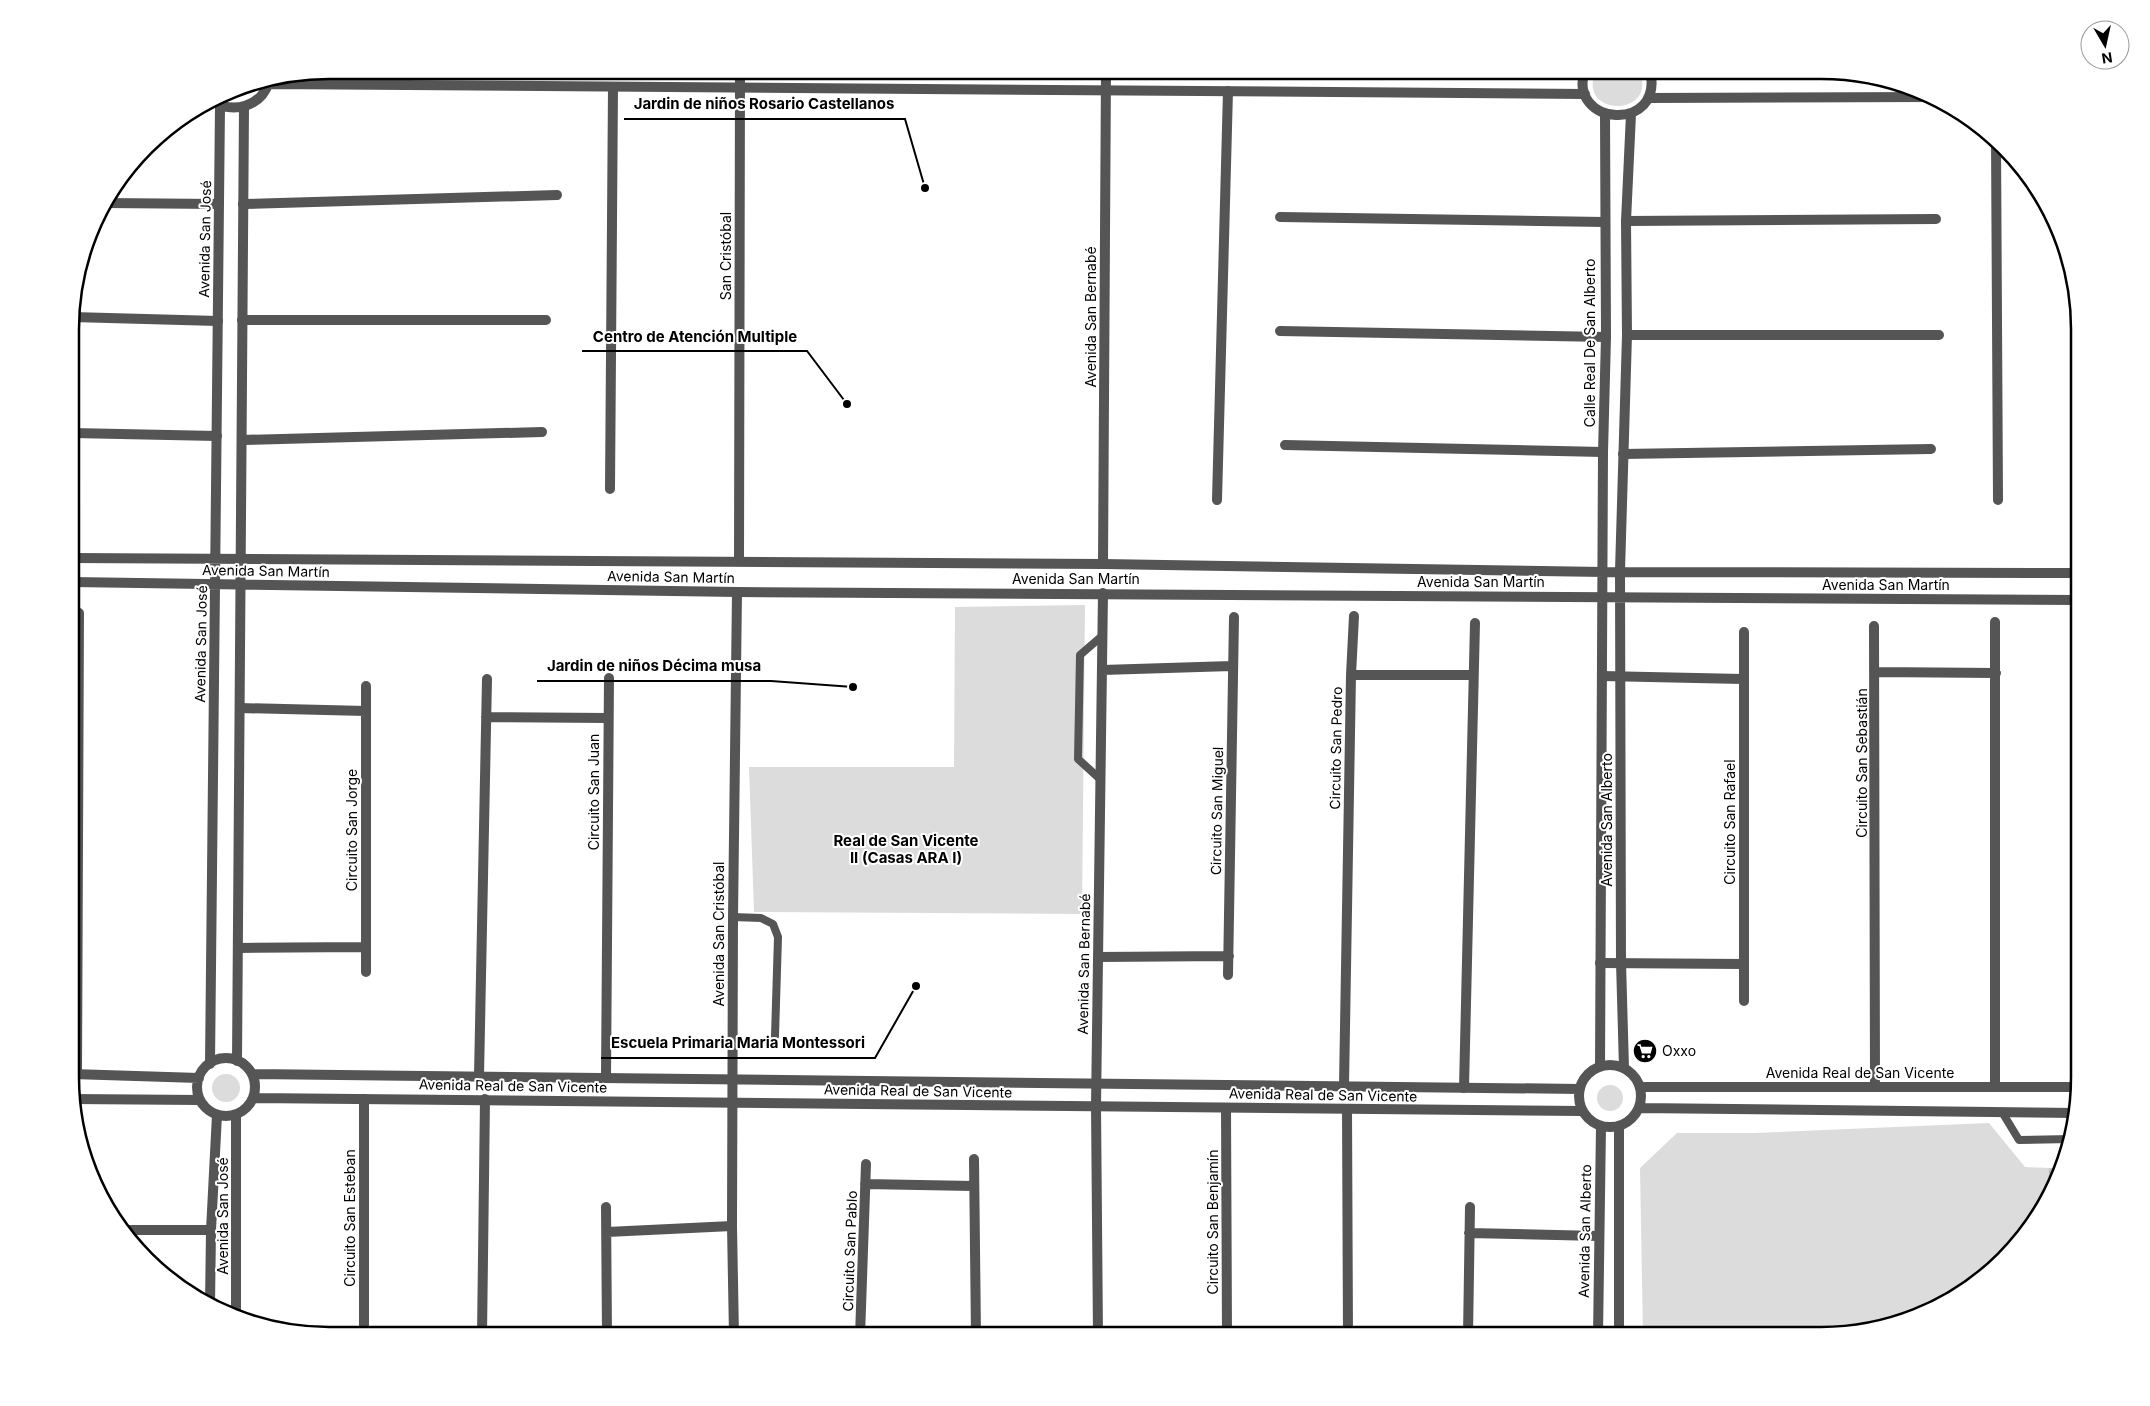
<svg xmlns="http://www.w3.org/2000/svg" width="2150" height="1406" viewBox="0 0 2150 1406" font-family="Inter,sans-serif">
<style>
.green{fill:#dcdcdc}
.building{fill:url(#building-back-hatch)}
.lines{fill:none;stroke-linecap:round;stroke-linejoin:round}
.service{stroke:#555;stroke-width:8}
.minor{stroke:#555;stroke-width:10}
.tertiary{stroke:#555;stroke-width:10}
.labels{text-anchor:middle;stroke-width:4;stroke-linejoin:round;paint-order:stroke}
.street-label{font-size:14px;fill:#000;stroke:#fff}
.poi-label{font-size:14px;fill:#000;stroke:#fff;text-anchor:start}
.neighbourhood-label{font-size:15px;font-weight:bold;fill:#000;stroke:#fff}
.rim{fill:none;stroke:#000;stroke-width:2.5}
.leader{fill:none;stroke:#000;stroke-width:2}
.callout-dot{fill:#000;stroke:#fff;stroke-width:2}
.callout-label{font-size:15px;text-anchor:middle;font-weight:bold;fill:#000;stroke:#fff;stroke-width:4;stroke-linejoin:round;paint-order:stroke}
</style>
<defs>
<pattern id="building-back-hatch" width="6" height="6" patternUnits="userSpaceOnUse" patternTransform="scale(1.25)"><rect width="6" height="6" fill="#c4c4c4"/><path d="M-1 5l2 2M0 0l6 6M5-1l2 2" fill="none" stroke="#a7a7a7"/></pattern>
</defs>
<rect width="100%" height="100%" fill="#fff"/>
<path class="green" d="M1596,70H1639C1660,118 1575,118 1596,70Z
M256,84C247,94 237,99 223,94L230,90Z
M1085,605L1082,914L754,912L749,767H954L955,607Z
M212 1088a14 14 0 1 1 28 0a14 14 0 1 1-28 0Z
M1597 1098a13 13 0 1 1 26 0a13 13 0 1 1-26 0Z
M1989,1123L2025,1167L2049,1168L2047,1200L2036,1221L1992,1272L1951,1302L1889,1327L1838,1335L1643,1336L1640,1168L1677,1133H1754Z"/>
<path class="building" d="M2049,1168L2062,1169L2047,1200Z"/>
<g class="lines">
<path class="service" d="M1100,779L1078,759L1080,655L1102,636
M733,917L761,918L773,924L778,937L775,1036
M2002,1112L2019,1140L2071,1139"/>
<path class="minor" d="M1996,140L1998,500
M105,203L219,204
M243,204L557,195
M1280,217L1604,222
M1626,221L1936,219
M72,317L218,321
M242,320H546
M1280,331L1606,337
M1627,335H1939
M72,433L217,436
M242,440L542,432
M1285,445L1603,452
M1623,454L1931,449
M610,489L613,87
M1217,500L1228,91
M739,561L740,70
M1103,564L1106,70
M1874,626L1875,1087
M1744,632V1001
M1102,670L1232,666
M1876,672L1996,673
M1351,675H1473
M1602,676L1743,679
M240,708L366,711
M486,717L608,718
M238,948L365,947
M1098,957L1229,956
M1600,963L1744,964
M366,972V686
M1228,975L1234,617
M77,1074L79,613
M479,1076L487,679
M606,1077L609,678
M1344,1086L1351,675L1354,616
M1995,1087V622
M1464,1088L1475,623
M364,1099V1336
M1226,1108L1227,1336
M1347,1109L1348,1336
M974,1159L976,1336
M865,1184L973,1186
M606,1207L607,1336
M123,1230H211
M607,1232L732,1226
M1469,1233L1599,1236
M482,1336L485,1099
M734,1336L732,1226L733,917L737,592
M860,1336L866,1164
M1098,1336L1096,1106L1103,593
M1468,1336L1470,1207"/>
<path class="tertiary" d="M1314,70L1584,72
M1585,70C1566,126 1665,134 1650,70
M1650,70H1791
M269,84L1585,94
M1648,98L1932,97
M212,101C233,114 261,107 269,82
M72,558L1103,564L1604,572L2079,573
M72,582L737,592L2079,600
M197 1087a29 29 0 1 1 58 0a29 29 0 1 1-58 0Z
M237,1061L244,107
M210,1064L220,106
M1579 1096a31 31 0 1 1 62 0a31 31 0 1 1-62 0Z
M1600,1067L1603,452L1606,337L1605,114
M1624,1068L1621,962L1620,571L1627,335L1626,221L1631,114
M72,1074L199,1078
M252,1074L1580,1089
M1640,1087H2079
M253,1098L1582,1111
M72,1099L200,1100
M1639,1108L2076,1113
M1619,1127V1336
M210,1305L211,1230L217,1115
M236,1318V1115
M1598,1336L1601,1126"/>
</g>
<defs>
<g id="supermarket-disc" transform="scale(1.25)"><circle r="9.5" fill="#000" stroke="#fff"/><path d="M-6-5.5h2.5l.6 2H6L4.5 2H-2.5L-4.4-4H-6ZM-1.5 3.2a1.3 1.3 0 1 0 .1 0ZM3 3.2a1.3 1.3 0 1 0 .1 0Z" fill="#fff"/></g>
</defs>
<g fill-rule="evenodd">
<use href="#supermarket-disc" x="1645" y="1051"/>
</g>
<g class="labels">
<g class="street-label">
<text transform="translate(205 239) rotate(-89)" y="5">Avenida San José</text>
<text transform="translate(726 256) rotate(-90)" y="5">San Cristóbal</text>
<text transform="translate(1091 317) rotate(-90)" y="5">Avenida San Bernabé</text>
<text transform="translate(1590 343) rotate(-90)" y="5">Calle Real De San Alberto</text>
<text transform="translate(266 571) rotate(1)" y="5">Avenida San Martín</text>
<text transform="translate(671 577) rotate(1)" y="5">Avenida San Martín</text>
<text x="1076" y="584">Avenida San Martín</text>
<text x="1481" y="587">Avenida San Martín</text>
<text x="1886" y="590">Avenida San Martín</text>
<text transform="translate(201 644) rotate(-89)" y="5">Avenida San José</text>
<text transform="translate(1336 748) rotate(-89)" y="5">Circuito San Pedro</text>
<text transform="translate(1862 763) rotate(-90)" y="5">Circuito San Sebastián</text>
<text transform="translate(594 792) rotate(-90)" y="5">Circuito San Juan</text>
<text transform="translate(1217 811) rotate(-89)" y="5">Circuito San Miguel</text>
<text transform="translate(1607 820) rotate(-90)" y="5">Avenida San Alberto</text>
<text transform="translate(1730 822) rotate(-90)" y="5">Circuito San Rafael</text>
<text transform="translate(352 830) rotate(-90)" y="5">Circuito San Jorge</text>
<text transform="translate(719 934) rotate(-90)" y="5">Avenida San Cristóbal</text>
<text transform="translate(1084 964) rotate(-89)" y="5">Avenida San Bernabé</text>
<text x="1860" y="1078">Avenida Real de San Vicente</text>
<text transform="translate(513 1086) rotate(1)" y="5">Avenida Real de San Vicente</text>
<text transform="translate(918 1091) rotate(1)" y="5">Avenida Real de San Vicente</text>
<text transform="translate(1323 1095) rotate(1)" y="5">Avenida Real de San Vicente</text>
<text transform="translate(223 1216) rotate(-90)" y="5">Avenida San José</text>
<text transform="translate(350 1218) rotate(-90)" y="5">Circuito San Esteban</text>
<text transform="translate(1213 1222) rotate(-90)" y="5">Circuito San Benjamín</text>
<text transform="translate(1585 1231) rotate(-89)" y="5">Avenida San Alberto</text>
<text transform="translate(850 1251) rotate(-88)" y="5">Circuito San Pablo</text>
</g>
<g class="poi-label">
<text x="1662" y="1056">Oxxo</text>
</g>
<g class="neighbourhood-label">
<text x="906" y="846">Real de San Vicente<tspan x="906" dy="17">II (Casas ARA I)</tspan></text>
</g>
</g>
<path d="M0 0H2150V1406H0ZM329 79H1821A250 250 0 0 1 2071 329V1077A250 250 0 0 1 1821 1327H329A250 250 0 0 1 79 1077V329A250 250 0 0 1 329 79Z" fill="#fff" fill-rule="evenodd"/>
<path class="rim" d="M329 79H1821A250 250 0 0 1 2071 329V1077A250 250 0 0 1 1821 1327H329A250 250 0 0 1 79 1077V329A250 250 0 0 1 329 79Z"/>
<path class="leader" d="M925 188L905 119H624M847 404L807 351H582M853 687L771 681H537M916 986L875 1058H601"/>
<g class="callout-dot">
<circle cx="925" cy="188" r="5"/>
<circle cx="847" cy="404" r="5"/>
<circle cx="853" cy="687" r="5"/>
<circle cx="916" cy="986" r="5"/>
</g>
<g class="callout-label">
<text x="764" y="109">Jardin de niños Rosario Castellanos</text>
<text x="695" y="342">Centro de Atención Multiple</text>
<text x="654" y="671">Jardin de niños Décima musa</text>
<text x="738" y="1048">Escuela Primaria Maria Montessori</text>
</g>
<g transform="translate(2105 45) rotate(171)"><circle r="24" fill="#ffffff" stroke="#999999"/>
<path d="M0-4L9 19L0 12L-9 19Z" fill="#000000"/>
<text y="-8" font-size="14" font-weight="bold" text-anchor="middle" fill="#000000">N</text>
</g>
</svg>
